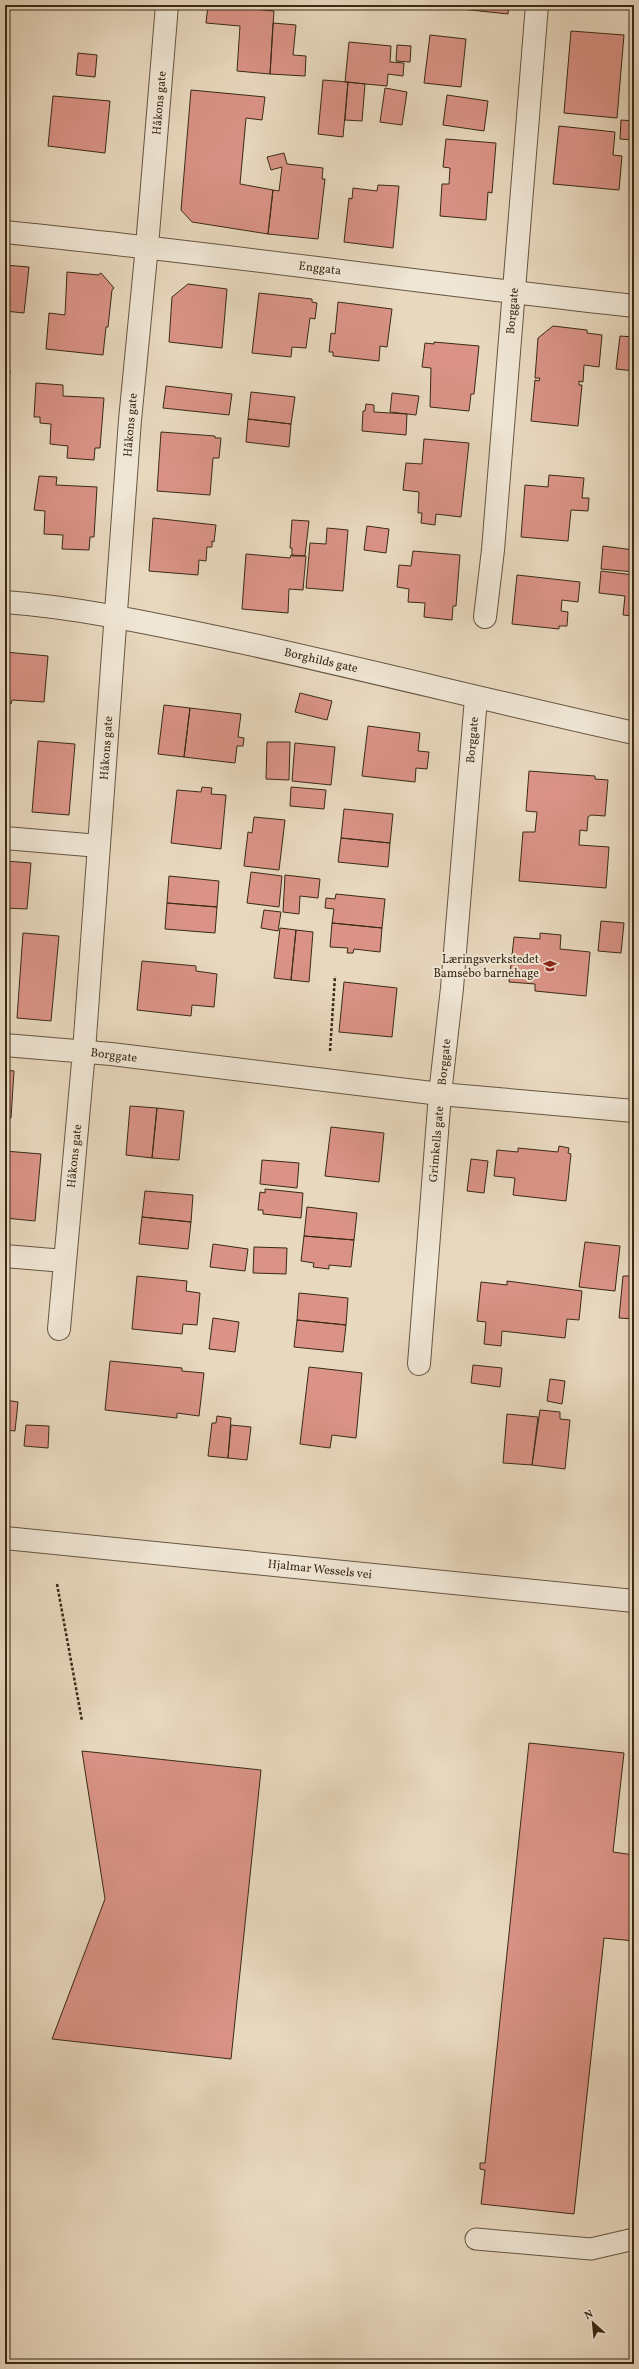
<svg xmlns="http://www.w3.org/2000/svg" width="639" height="2369" viewBox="0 0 639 2369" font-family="Vollkorn,serif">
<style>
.building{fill:#da9386;stroke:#3a2a16}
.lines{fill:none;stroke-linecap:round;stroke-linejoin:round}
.service-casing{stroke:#665640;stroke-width:23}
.minor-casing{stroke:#665640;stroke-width:24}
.path{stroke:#3a2a16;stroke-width:2.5;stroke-dasharray:3 2;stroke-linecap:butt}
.service{stroke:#f0e6d5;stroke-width:21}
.minor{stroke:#f0e6d5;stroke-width:22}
.labels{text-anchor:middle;stroke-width:4;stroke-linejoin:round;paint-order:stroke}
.street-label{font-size:12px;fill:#3a2a16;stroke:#f0e6d5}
.poi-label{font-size:12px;fill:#3a2a16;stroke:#f0e6d5;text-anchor:end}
</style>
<rect width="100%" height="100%" fill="#e8d8be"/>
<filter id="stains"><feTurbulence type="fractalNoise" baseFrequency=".005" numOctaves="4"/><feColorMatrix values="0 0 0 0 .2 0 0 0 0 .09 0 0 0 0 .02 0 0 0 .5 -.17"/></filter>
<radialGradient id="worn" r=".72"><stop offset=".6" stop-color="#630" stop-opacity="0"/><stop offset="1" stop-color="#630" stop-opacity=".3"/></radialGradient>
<path class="building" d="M208,5L274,11L270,74L237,71L240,26L206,23Z
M461,5H509L508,14L461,9Z
M588,5H597V7L588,6Z
M273,23L296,25L293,55L306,56L305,76L270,74Z
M571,31L624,35L617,118L564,113Z
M430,35L466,39L461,87L424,83Z
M349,42L391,46L390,62L404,63L403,76L388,74L387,86L345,82Z
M397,45L411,46L410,62L396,61Z
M78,53L97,55L95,77L76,75Z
M323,80L348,82L343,137L318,134Z
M348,82L365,84L362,121L345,120Z
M385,88L407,92L402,125L380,122Z
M191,90L265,97L262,120L246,118L240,184L273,190L268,234L192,222L181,210Z
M447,95L488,101L484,131L443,125Z
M53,96L110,101L105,153L48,146Z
M621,120L634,121V182L633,176H630L633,140L620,139Z
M559,126L615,132L613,155L622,156L619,190L553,184Z
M446,139L496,143L492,193L488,192L486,220L440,216L442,184H449L450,168L443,167Z
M284,153L287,164L323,168L322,179H325L318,239L268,234L273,190L279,191L282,167L271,170L267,157Z
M378,185L399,186L393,248L344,242L349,198L352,199L353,188L377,191Z
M5,265L29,267L24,313L5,311Z
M67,272L98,275L101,273L114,288L112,290L108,327H106L103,355L46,349L49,313L65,315Z
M188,284L227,289L222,348L169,342L172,297Z
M259,293L312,299V302L317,303L315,319L310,318L306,348L292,347L291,357L252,353Z
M338,302L392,309L387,347L380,346L379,361L333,356V352H329L331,333L335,334Z
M553,326L587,330V333L602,335L599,367L584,365L583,382L579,381V385H582L578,426L531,421L535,380L539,381L540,378H535L538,338Z
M620,336L634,337V371L616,369Z
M434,342L479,346L474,394H471L469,411L430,407L431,368L422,367L425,343L434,344Z
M5,370L10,371L5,412Z
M36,383L63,385V396L104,398L100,448H95L94,460L67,458L68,446L50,444L51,424L40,423V417H34Z
M166,386L232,394L229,415L163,408Z
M251,392L295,397L291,424L248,419Z
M392,393L419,396L416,415L390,412Z
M366,404L374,405V412L407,414L406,435L362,431L363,411H365Z
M248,419L291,424L289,447L246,442Z
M161,432L215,436V438H221L219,458H213L210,495L157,491Z
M424,439L469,443L461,517L436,514L435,525L421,523L422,513H418L419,492L403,490L406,463L422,464Z
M5,463H7L5,501Z
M549,475L584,478L582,498H589L588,511L571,510L568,541L521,537L525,485L548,487Z
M39,476L57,477L56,485L97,487L94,537H90L89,550L62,549L63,535L44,534L45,511L34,510Z
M153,518L216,525L214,542L212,541V547H207L206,561L199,560L198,575L149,571Z
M292,520L309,521L305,556H292V548H290Z
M367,526L389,529L386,553L364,550Z
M327,528L348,530L343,591L306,588L310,543L326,544Z
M603,546L634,550V572L601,569Z
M413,551L460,555L456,606H453L452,620L424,617L425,603L408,602L409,589L397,587L399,565L411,566Z
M246,554L290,558L291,555L306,556L303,590L289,589L288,613L242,609Z
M601,571L634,575V616L623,615L625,596L599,593Z
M517,575L580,582L578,602L562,600L561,611L568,612L567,626H559V629L512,624Z
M5,652L48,656L44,702L12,700L11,704L5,703Z
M300,693L332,701L327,720L295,712Z
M164,705L190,708L184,757L158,754Z
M190,708L241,714L238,737L244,738L243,746H237L235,763L184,757Z
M368,726L420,733L418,751L429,752L427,769L416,768L415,782L362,776Z
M38,741L75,744L69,815L32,812Z
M267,742H290L289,780L266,779Z
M295,743L335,747L331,785L292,781Z
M529,771L595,776V779L608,780L605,816L591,815L588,817L587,831L580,830L579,845L609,847L606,888L519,881L523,832H535L537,812L526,811Z
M202,787L212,788L211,794L226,795L221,849L171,843L177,790L201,792Z
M291,787L326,790L324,809L290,806Z
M344,809L393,814L390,843L341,838Z
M254,817L285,820L279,870L244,866L248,832L252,833Z
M341,838L390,843L388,867L338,862Z
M5,861L31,863L27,909L5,908Z
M251,872L282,876L279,907L247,903Z
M285,875L320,879L318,898L300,896L299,914L283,912Z
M169,876L219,881L217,907L167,903Z
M336,894L385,899L382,928L332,923L334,909L325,908L326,898L335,899Z
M167,903L217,907L215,933L165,929Z
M264,910L281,912L278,931L261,928Z
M601,921L624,923L621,953L598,951Z
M332,923L382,928L380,952L354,949L353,953H347L348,948L330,947Z
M280,928L296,930L291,980L274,978Z
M296,930L313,932L309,982L291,980Z
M23,933L59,936L51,1021L17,1018Z
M540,933L561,935L560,949L590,952L586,996L535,991V984L509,982L514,937L540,939Z
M142,961L196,966V971L217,974L214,1007L192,1005L191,1016L137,1010Z
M344,982L397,988L392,1037L339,1032Z
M5,1070L14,1071L11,1118L5,1117Z
M130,1106L157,1108L152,1158L126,1155Z
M157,1108L184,1111L179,1160L152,1158Z
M331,1127L384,1133L379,1182L325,1176Z
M559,1146L569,1148L568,1153L571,1154L566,1201L513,1195L515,1178L494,1176L497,1150L518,1152V1148L558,1152Z
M5,1151L41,1154L35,1221L5,1218Z
M471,1159L488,1161L484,1193L467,1191Z
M262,1160L299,1163L297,1188L260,1184Z
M265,1189L303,1193L301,1218L263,1214V1210H258L260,1192L265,1193Z
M145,1191L193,1195L191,1222L142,1217Z
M307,1207L357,1213L354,1240L304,1236Z
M142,1217L191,1222L188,1249L139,1244Z
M304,1236L354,1240L351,1267L329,1265V1269L313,1267L314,1263L301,1261Z
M585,1242L620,1246L615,1291L579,1287Z
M213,1244L248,1249L245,1271L210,1267Z
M254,1247L287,1248L286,1274L253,1273Z
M137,1276L187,1281L186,1291L200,1293L197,1325L183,1324L182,1334L132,1329Z
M623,1276H634V1319L619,1318Z
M507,1281L582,1291L579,1320L567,1319L565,1338L502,1331L501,1346L484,1344L486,1322L477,1321L481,1282L507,1285Z
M299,1293L348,1298L346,1325L297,1320Z
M213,1318L239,1322L235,1352L209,1349Z
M297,1320L346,1325L343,1352L294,1347Z
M110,1361L182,1368V1371L204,1373L199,1416L177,1413V1418L105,1410Z
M473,1365L502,1368L500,1387L471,1383Z
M309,1367L362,1373L356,1438L332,1435L330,1448L300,1444Z
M550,1379L565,1381L562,1404L547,1401Z
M5,1400L18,1402L15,1431L5,1430Z
M540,1410L560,1412V1419L570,1420L565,1469L532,1465Z
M507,1414L538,1417L532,1465L503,1463Z
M217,1416L231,1418L228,1458L208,1456L212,1423H216Z
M26,1425L49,1426L48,1448L24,1446Z
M231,1425L251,1427L247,1460L228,1458Z
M529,1743L624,1753L613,1852L634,1855V1941L604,1938L574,2214L481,2204L485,2170L480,2169V2163H485Z
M82,1751L261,1770L231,2059L52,2039L105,1899Z"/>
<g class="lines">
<g class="service-casing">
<path id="service" d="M476,2239L591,2249L634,2239"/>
</g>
<g class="minor-casing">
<path id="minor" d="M5,232C215,253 424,283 634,306
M5,602C85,608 162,626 240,642C372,671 503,704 634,733
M485,617L493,550L537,5
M5,838L99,846
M5,1045L111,1054L440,1094L452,988L476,698
M5,1256L64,1261
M59,1329L84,1051L130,420L147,246L167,5
M419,1364L440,1094L634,1111
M5,1538L634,1601"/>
</g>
<path class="path" d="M330,1051L335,976
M57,1584L82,1721"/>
<use href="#service" class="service"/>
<use href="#minor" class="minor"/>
</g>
<defs>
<g id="school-bare" transform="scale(1.08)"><path d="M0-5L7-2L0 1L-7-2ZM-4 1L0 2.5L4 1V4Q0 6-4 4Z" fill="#8f2418" stroke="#f0e6d5" stroke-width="2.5" paint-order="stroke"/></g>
</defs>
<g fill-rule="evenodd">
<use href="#school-bare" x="550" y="966"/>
</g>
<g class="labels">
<g class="street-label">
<text transform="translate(159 103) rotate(-85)" y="4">Håkons gate</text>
<text transform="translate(320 268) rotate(7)" y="4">Enggata</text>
<text transform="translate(512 311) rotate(-85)" y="4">Borggate</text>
<text transform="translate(130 425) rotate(-85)" y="4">Håkons gate</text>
<text transform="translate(321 660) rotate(13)" y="4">Borghilds gate</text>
<text transform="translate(472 740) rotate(-85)" y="4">Borggate</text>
<text transform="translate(106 748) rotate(-86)" y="4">Håkons gate</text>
<text transform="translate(114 1055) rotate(7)" y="4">Borggate</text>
<text transform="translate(444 1062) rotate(-84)" y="4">Borggate</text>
<text transform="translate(436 1144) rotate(-85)" y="4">Grimkells gate</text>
<text transform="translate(74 1156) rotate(-84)" y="4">Håkons gate</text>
<text transform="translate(320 1569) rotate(6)" y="4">Hjalmar Wessels vei</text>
</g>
<g class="poi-label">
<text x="539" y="963">Læringsverkstedet<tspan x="539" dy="14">Bamsebo barnehage</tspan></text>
</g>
</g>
<rect width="639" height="2369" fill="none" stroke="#e8d8be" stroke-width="20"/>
<rect x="6" y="6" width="627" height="2357" fill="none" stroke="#3a2a16" stroke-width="2"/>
<rect x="10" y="10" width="619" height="2349" fill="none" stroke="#3a2a16"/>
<g transform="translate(593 2323) rotate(333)" stroke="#f0e6d5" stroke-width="3" paint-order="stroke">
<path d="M0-3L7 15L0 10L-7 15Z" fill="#3a2a16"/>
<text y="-6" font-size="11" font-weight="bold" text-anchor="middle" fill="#3a2a16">N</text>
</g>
<rect width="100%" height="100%" filter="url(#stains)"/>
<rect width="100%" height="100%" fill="url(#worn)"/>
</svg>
